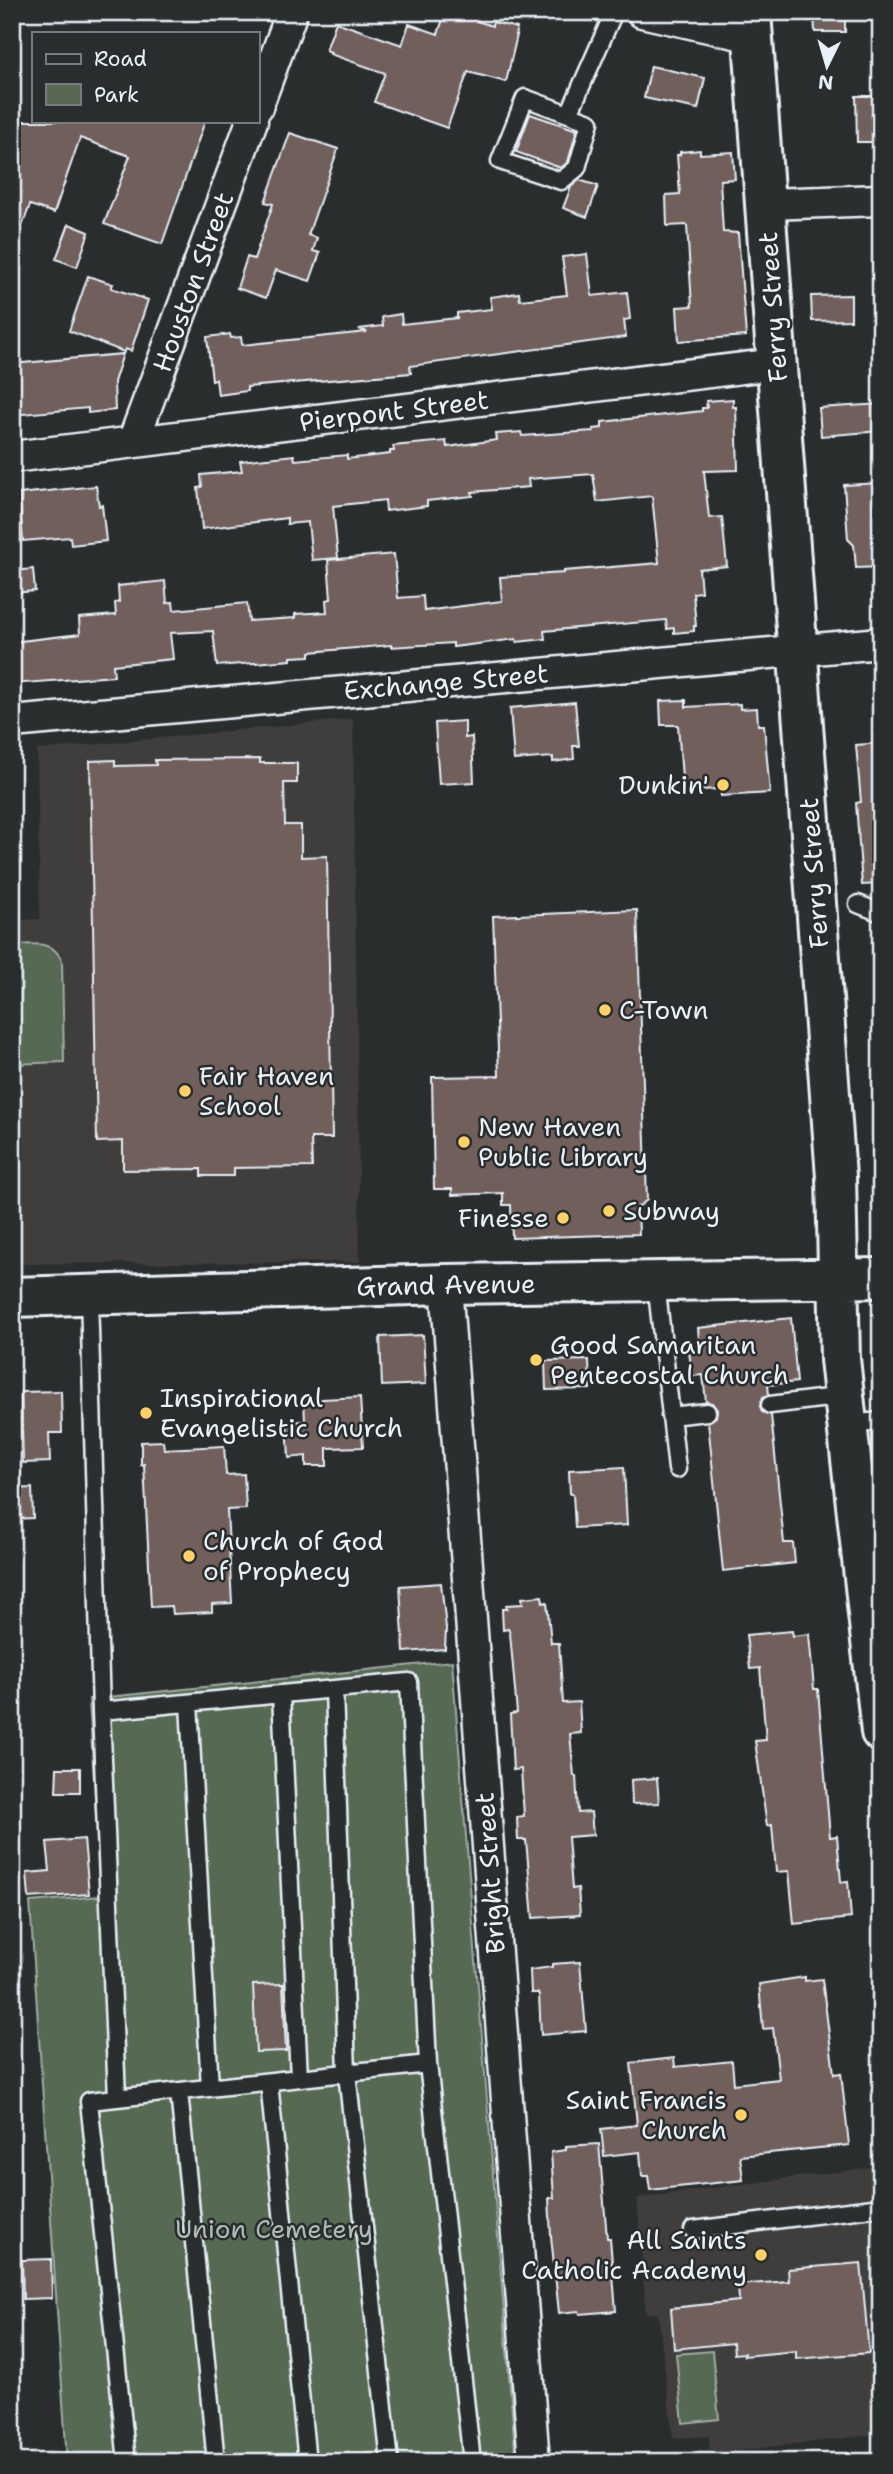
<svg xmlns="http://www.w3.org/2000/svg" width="893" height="2474" viewBox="0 0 893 2474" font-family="'Shantell Sans',sans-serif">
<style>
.built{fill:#3f3c3c}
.green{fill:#576953;stroke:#a0ada6;stroke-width:2}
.building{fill:#715e5c;stroke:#e8f1f8;stroke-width:2}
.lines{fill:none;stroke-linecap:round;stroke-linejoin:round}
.service-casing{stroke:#e8f1f8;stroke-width:21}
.minor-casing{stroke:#e8f1f8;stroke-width:35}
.secondary-casing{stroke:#e8f1f8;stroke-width:44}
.service{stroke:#2a2d2e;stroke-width:16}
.minor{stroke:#2a2d2e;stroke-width:30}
.secondary{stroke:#2a2d2e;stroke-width:38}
.poi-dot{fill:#ffd166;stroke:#2a2d2e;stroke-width:2.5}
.labels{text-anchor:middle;stroke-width:5;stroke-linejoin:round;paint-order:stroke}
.street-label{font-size:26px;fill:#e8f1f8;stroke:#2a2d2e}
.poi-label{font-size:26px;fill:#e8f1f8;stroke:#2a2d2e;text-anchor:start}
.park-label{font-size:26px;fill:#aebbb6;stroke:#2a2d2e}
</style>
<rect width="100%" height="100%" fill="#2a2d2e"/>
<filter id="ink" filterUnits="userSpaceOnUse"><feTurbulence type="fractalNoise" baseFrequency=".0143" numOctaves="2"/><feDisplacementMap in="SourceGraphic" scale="14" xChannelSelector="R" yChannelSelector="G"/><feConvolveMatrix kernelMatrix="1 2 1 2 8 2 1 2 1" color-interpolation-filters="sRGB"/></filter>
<g filter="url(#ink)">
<path class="built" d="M353,719L360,1262L12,1264V920L40,919L37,750Z
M881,2166V2434L710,2454L709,2436L673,2438L658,2314L646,2313L637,2198Z"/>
<path class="green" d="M12,945C31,945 54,939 62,961L64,1062L12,1064Z
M452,1661L516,2462H67L30,1902L101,1896L89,1699Z
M712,2351L719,2419L683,2423L676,2354Z"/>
<path class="building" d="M450,12L492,26L493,22L517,28L515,35H517L506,82L468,72L447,128L374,102L385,73L330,54L331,52L326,50L336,22L402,45L409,24L438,34L443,19L447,21Z
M814,12H845V32H815Z
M651,66L705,78L698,109L644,98Z
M856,96H881V142H857Z
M530,114L577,130L568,162L561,168L516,152Z
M24,121H205L162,244L104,224L130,156L80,138L54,213L30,205L14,248H12V155Z
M290,133L338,149L308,235L317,238L313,251L320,253L310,281L276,270L266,298L237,288L247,257L254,259L273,204L265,202Z
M700,150V154L733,152L735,179L720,180L723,232L738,233L746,336L679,341L677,307L692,306L687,225L667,226L666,195L680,194L677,155H680V152Z
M579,180L598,186L587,217L563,208L571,187Z
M69,224L89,232L77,267L56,259Z
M587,254L592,296L627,292L630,319L624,320L626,337L410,366L411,373L247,387V391L218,395L216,379L212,380L207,337L230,334L231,338L241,337L242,345L367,332L359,329L383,326L382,317L401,314L402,324L457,318V313L492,309L490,297L519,293L520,300L567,295L562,257Z
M88,276L113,284L111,288L148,300L131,351L125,349L124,352L69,331Z
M851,295V320L812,321L811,296Z
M123,354L114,382L115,410L88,413V408L12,415V364Z
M733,399V407H736L738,470L704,471L709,518L722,517L727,566L699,569L701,592L693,593L696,626H694V631L674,633V628L667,629L666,620L544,631L545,639L517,642L516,639L453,647V643L391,647V645L310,652V656L291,657V660L217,666L213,631L170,633L173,659L113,665L114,676L12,684V642L80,634L79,618L116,615L115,603L119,602L118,586L165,581L167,603L173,602L174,610L247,603L249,621L295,618V614L327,612L326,600L331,599L328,560L394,554L398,598L423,596L424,611L502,601L500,577L564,573V571L659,563L652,496L597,502L593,474L528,479L529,487L472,492L473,496L427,501V506L386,511L385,500L333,506L338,558L312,560L308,522L287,524V518L202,529L198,488L202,487L201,475L242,471L240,461L294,455L295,460L347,455V459L390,454V451H394L393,446L446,441L447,447L497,440L496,434L521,432L522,436L593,431V429L602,428V422L702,411V408H707L706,401Z
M881,404V431L821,436L819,408Z
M881,483V567L856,568L854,545L848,539L844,485Z
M96,486L99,506L102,505L106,541L71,545L70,537L23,541L19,494Z
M33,569L35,591L13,593L12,571Z
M686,700V707L740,704V709L757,708L758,725H764L770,793L721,796L720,789L683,791L678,725H661L660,701Z
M575,702L579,746H573L574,759L553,762V757L514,760L510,708Z
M465,721V738L472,737L474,782L439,784L435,723Z
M881,743V884L862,885L856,803L861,802L856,745Z
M260,759V763H297V783H284L285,825H301V857L327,856L332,1138H311L312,1167L234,1168V1176H201V1169L123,1170V1141L97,1142L90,761L115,760V766L156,765L155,760Z
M637,910L647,1200L638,1207L639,1234L512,1238L511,1205H503V1193L452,1195V1189H434L432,1077L499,1076L493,916Z
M791,1318L797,1382L768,1385L769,1395L763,1397L760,1406L762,1412L771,1415L784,1543H793L795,1563L723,1571L708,1422L716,1417L717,1410L712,1403L706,1402L703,1375L692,1376L689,1351L700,1350L698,1328Z
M423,1335L426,1384L382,1386L380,1337Z
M589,1360L590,1389L546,1390L545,1361Z
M61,1391L62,1433H49L50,1462L23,1463L21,1392Z
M360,1397L363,1447L327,1448V1466H306V1456L289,1458L287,1422L305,1421L304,1400Z
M163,1441L164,1449L224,1446L226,1475L244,1474L246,1509L227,1510L232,1603L212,1604V1612L173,1614L172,1606L151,1607L144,1464L141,1465V1442Z
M624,1467L627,1525L575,1528L573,1494H570L569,1470Z
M32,1488L33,1518L12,1519V1489Z
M441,1583L446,1628L445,1649L404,1652L400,1586Z
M542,1596L543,1603L547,1602L551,1643H559L563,1703L579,1702L581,1733L570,1734L574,1776H576L578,1813L591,1812L593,1835L568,1837L572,1889L578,1888L580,1915L533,1918L526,1840H518L517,1817L524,1816L521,1769L513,1770L510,1714L517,1713L510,1633L508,1629L503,1630L502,1609H507L506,1605L523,1604L522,1598Z
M792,1631L793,1636L809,1634L814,1689H818L830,1837L837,1836L841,1882L848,1881L851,1918L794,1924L789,1871L776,1872L772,1825L767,1826L755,1741L766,1740L760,1668L750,1669L746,1635Z
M57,1768H80V1792H56Z
M657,1778L659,1803L632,1804L631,1780Z
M84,1839L89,1894L29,1898L27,1873L50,1871L47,1842Z
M580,1962L586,2031L541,2035L539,1995L538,1993H531L530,1970L552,1967V1964Z
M805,1977V1981L822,1979L834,2074L841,2073L849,2145L740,2156L743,2180L650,2190L648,2176H642L640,2152L604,2156L601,2129L637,2125L631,2063L674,2058L675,2067L732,2061L734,2084L779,2079L773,2028L763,2029L759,1984Z
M283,1984L286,2051L256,2052L253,1985Z
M599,2144L607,2238H610L616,2311L580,2314L579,2311L559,2313L551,2236L549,2198H554L551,2152L566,2150V2146Z
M51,2259L52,2298L23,2299L22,2260Z
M861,2263L869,2353L796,2359V2351L744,2356V2353L734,2354L733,2343L674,2349L671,2308L739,2301L738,2285L789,2281L788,2269Z"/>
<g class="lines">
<g class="service-casing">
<path id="service" d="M525,98L590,122L577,168L561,181L500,161Z
M569,114L614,12
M858,904L881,913
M656,1282L677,1469
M89,1295L101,1711L117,2098
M770,1405L844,1396
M670,1416L707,1412
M847,1424L881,1421
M334,1690L347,2073L390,2462
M281,1694L299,2078
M189,1703L210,2088
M101,1711L409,1682L428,2064
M269,2082L307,2462
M179,2092L216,2462
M693,2230L881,2207
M127,2462L89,2101L428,2064L472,2462"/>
</g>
<g class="minor-casing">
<path id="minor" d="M642,12L753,37
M257,107L292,12
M767,204L881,200
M133,442L252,121
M12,457L776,364
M12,722L881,643
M446,1284L534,2462"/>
</g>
<g class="secondary-casing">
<path id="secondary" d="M751,12L836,1177L840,1359L881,1732
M12,1297L446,1284L881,1278"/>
</g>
<use href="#service" class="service"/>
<use href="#minor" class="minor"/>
<use href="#secondary" class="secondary"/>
</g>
</g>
<g class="poi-dot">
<circle cx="723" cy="785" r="7"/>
<circle cx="605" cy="1010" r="7"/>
<circle cx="185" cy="1091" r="7"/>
<circle cx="464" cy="1142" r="7"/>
<circle cx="609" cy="1211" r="7"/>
<circle cx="563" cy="1218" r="7"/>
<circle cx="536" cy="1360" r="7"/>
<circle cx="146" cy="1413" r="7"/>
<circle cx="189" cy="1556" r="7"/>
<circle cx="741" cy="2115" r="7"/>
<circle cx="761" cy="2255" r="7"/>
</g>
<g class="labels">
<g class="street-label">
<text transform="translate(193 282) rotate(-70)" y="9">Houston Street</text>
<text transform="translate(773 307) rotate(-94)" y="9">Ferry Street</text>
<text transform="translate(394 411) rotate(-7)" y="9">Pierpont Street</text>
<text transform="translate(446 682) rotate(-5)" y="9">Exchange Street</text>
<text transform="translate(814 873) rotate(-94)" y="9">Ferry Street</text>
<text transform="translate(446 1285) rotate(-1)" y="9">Grand Avenue</text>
<text transform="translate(490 1873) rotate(-94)" y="9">Bright Street</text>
</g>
<g class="poi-label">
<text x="709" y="794" text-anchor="end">Dunkin'</text>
<text x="619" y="1019">C-Town</text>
<text x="199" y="1085">Fair Haven<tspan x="199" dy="30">School</tspan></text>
<text x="478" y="1136">New Haven<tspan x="478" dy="30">Public Library</tspan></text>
<text x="623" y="1220">Subway</text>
<text x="549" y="1227" text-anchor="end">Finesse</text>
<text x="550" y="1354">Good Samaritan<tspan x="550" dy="30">Pentecostal Church</tspan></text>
<text x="160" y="1407">Inspirational<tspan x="160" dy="30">Evangelistic Church</tspan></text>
<text x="203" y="1550">Church of God<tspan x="203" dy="30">of Prophecy</tspan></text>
<text x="727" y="2109" text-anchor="end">Saint Francis<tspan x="727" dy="30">Church</tspan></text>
<text x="747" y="2249" text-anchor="end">All Saints<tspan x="747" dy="30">Catholic Academy</tspan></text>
</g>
<g class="park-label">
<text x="274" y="2238">Union Cemetery</text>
</g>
</g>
<rect width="893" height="2474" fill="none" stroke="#2a2d2e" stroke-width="42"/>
<rect x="21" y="21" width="851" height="2432" fill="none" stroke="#e8f1f8" stroke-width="2.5" filter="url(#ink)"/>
<rect x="32" y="32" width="228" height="91" fill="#2a2d2e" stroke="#767b7f" stroke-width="2"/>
<rect x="46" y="54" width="35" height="10" fill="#2a2d2e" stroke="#767b7f" stroke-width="2"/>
<text x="94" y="66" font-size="21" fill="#e8f1f8">Road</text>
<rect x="46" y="84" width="35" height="21" fill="#576953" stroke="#767b7f" stroke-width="2"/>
<text x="94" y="102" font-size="21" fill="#e8f1f8">Park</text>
<g transform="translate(827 66) rotate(185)" stroke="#2a2d2e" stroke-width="5" paint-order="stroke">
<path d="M0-5L12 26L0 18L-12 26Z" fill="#e8f1f8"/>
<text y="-10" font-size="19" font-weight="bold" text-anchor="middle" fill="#e8f1f8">N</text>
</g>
</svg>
